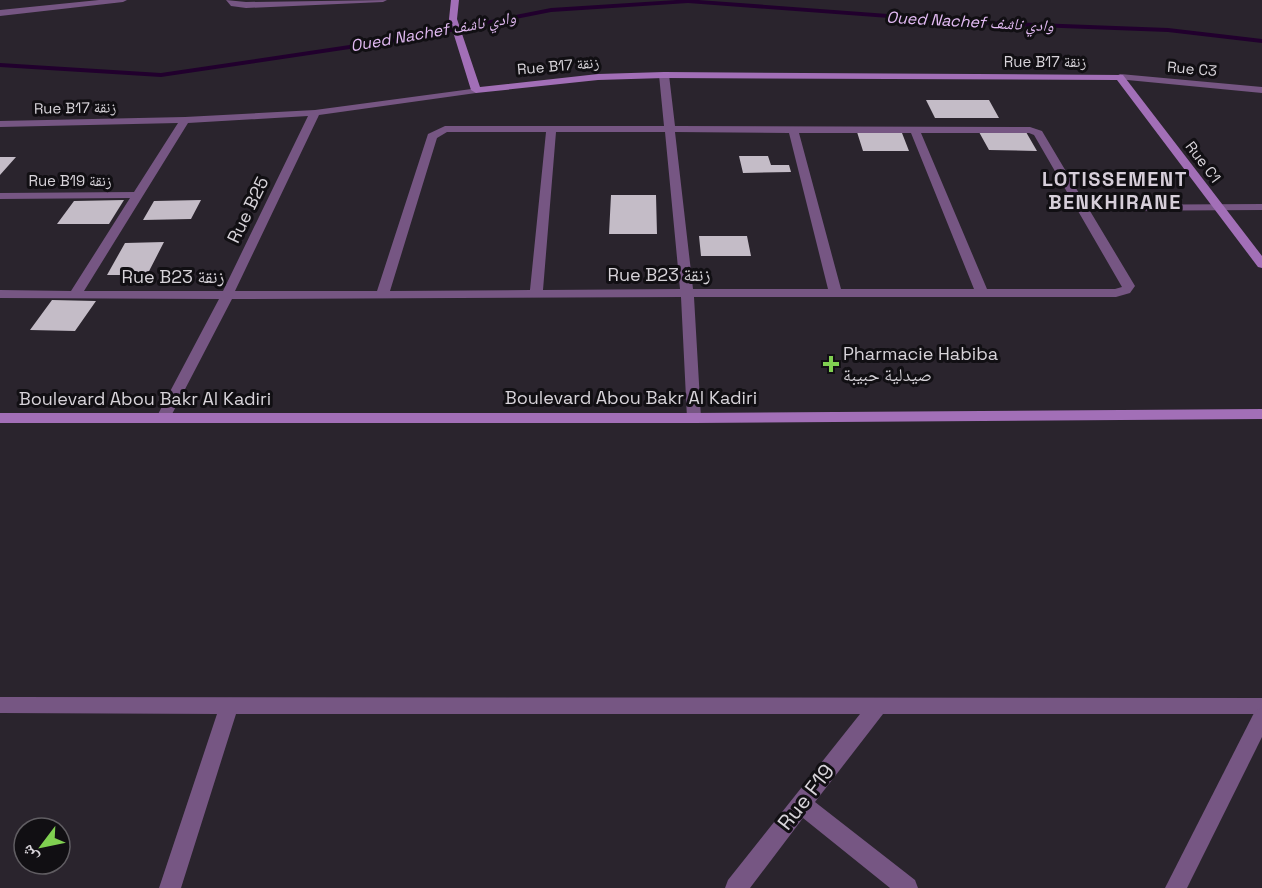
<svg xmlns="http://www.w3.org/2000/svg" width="1262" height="888" viewBox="0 0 1262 888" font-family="'Space Grotesk','Noto Naskh Arabic',sans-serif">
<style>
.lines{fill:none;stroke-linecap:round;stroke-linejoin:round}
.stream{fill:#21002d;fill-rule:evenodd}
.building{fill:#c4bcc7}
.minor{fill:#765683;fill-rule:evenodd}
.tertiary{fill:#765683;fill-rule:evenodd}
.secondary{fill:#a26fb7;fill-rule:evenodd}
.poi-dot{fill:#80d051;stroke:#110f13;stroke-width:2}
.labels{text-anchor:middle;stroke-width:6;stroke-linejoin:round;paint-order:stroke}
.far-street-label{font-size:15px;fill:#d7d3d9;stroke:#110f13}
.far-water-label{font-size:16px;font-style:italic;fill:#e2baf3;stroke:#110f13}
.street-label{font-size:18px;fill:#d7d3d9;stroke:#110f13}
.poi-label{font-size:18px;fill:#d7d3d9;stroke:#110f13;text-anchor:start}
.far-district-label{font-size:20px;font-weight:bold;letter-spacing:1.5px;fill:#d6ced9;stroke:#110f13}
.near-street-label{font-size:21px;fill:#d7d3d9;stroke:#110f13}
</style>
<rect width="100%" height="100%" fill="#2a242d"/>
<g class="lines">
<path class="stream" d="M677,0H698L983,21L1168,28L1262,39V43L1168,32L983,25L688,3L551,12L410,40L161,77L0,67V63L161,73L410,36L551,8Z"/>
</g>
<path class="building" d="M926,100H989L999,118H935Z
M857,132L902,133L909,151H863Z
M979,132H1026L1037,151L989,150Z
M739,156H768L771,165H789L791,172L743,173Z
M0,157H16L0,175Z
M611,195H656L657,234H609Z
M124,200L109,224H57L74,201Z
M201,200L191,219L143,220L154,201Z
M699,236H747L751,256H701Z
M164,242L145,279L122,280L124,275H107L125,243Z
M52,300L96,301L75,331L30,330Z"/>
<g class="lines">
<path class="minor" d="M99,0H127L123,2L0,16V10Z
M226,0L246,2L387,0L383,2L246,8L231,6Z
M664,72L669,75L675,126L1030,127L1042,131L1086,205L1262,204V210L1090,211L1135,286L1130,293L1116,297H694L701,418L694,423L687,418L681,297L232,299L170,418L163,423L156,418L219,299L0,298V290L71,291L130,198L0,199V193L134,192L178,123L0,127V121L185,117L315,110L479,88L481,90L476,93L319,115L235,291H377L428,134L445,126H664L659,75ZM308,116L223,291H84L188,123ZM447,132H546L530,290L390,291L437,138ZM556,132H665L680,289L543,290ZM675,132L789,133L828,289H693ZM799,133H911L974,289H841ZM921,133H1029L1034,135L1122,287L1115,289H987Z
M1120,74L1262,87V93L1117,79L1115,77Z
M0,697L1262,698V714H883L815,802L915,880L918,888H890L803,818L750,888H725L728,880L860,714H236L181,888H159L217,714L0,713Z"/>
<path class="tertiary" d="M1262,708V737L1187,888H1165L1255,711Z"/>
<path class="secondary" d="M451,0H459L457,19L480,87L598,74L664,72L1123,75L1262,256V268L1258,267L1117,80L664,78L598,80L476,93L471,90L449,19Z
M1262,409V419L694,423H0V413H694Z"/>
</g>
<path class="poi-dot" d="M828 355h6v6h6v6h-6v6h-6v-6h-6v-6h6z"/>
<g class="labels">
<g class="far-street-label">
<text x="1045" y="67">Rue B17 زنقة</text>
<text transform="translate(558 66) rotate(-5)" y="5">Rue B17 زنقة</text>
<text transform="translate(1192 69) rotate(5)" y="5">Rue C3</text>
<text transform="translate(75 108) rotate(-1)" y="5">Rue B17 زنقة</text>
<text transform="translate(1203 162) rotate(53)" y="5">Rue C1</text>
<text x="70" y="186">Rue B19 زنقة</text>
</g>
<g class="far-water-label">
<text transform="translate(970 21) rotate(3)" y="6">Oued Nachef وادي ناشف</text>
<text transform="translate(433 31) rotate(-10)" y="6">Oued Nachef وادي ناشف</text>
</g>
<g class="street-label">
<text transform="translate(248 210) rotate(-64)" y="6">Rue B25</text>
<text x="659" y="281">Rue B23 زنقة</text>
<text x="173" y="283">Rue B23 زنقة</text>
<text x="631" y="404">Boulevard Abou Bakr Al Kadiri</text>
<text x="145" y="405">Boulevard Abou Bakr Al Kadiri</text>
</g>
<g class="poi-label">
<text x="843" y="360">Pharmacie Habiba<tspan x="843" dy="21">صيدلية حبيبة</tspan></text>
</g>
<g class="far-district-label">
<text x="1115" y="186">LOTISSEMENT<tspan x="1115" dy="23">BENKHIRANE</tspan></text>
</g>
<g class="near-street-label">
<text transform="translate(806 797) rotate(-52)" y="7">Rue F19</text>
</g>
</g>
<g transform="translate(42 846) rotate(238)"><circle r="28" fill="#110f13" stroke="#605d62" stroke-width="1.5"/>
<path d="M0-4.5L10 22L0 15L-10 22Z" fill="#80d051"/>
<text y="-9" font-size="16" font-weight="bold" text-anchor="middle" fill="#d7d3d9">ش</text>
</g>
</svg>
